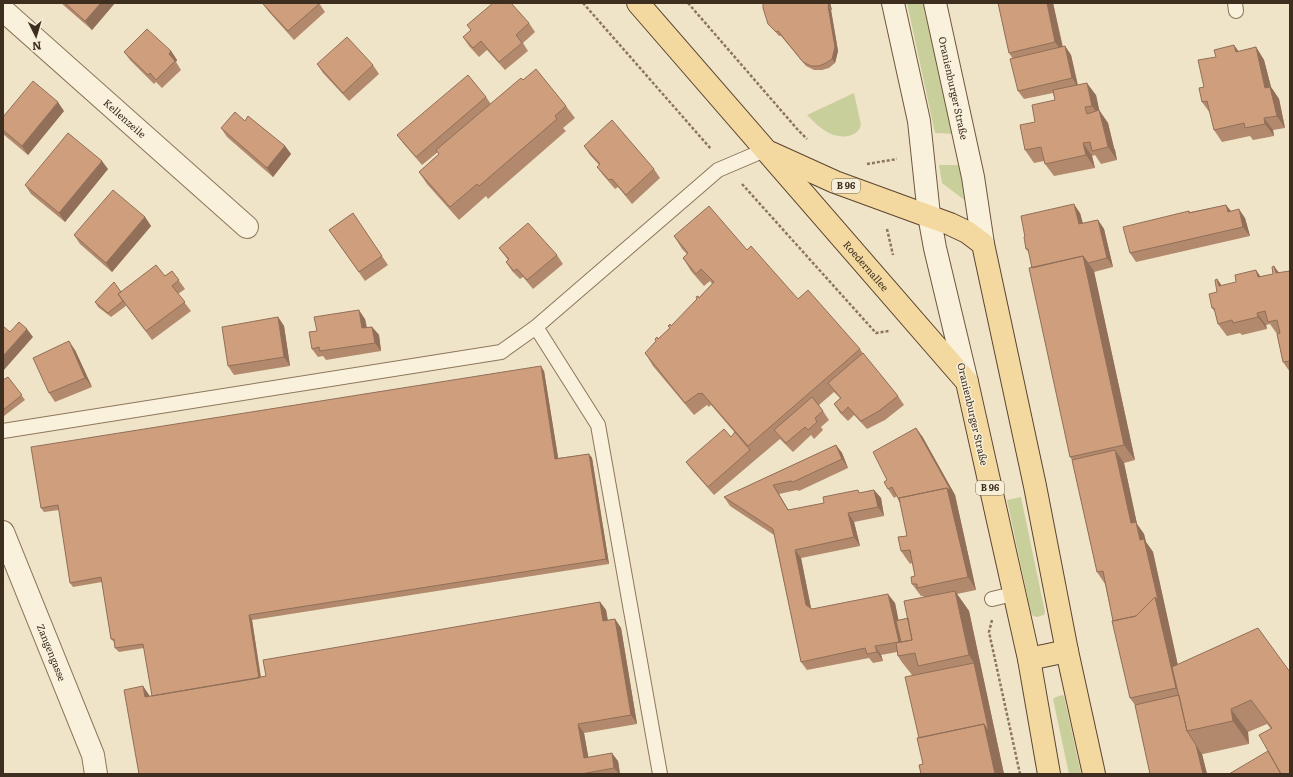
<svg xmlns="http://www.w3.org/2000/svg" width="1293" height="777" viewBox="0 0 1293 777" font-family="Literata,serif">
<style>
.green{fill:#c9cf9b}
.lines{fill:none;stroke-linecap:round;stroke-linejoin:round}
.service-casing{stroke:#8d765c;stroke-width:16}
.minor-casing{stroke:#8d765c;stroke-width:24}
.secondary-casing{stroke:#6f573f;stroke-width:24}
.primary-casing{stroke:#5b4430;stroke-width:24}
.path{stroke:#8d765c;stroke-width:2.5;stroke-dasharray:3 2;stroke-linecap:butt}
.service{stroke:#faf1dc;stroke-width:14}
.minor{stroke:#faf1dc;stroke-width:22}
.secondary{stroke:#faf1dc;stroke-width:22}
.primary{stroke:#f3d9a0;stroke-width:22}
.wall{fill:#b2896c}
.shaded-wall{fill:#916f58}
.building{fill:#cf9f7d;stroke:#916f58}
.labels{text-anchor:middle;stroke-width:3;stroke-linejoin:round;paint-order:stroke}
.shield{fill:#f7eed8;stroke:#756857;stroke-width:1}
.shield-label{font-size:9px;font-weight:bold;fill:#3d2e20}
.street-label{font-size:10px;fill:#3d2e20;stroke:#f7eed8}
</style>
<rect width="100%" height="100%" fill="#f0e4c8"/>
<path class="green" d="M907,3H928L957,134L935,133Z
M854,93L861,125C857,138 841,139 829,133C821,129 814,122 807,115Z
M939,165H964L967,202L942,183Z
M1021,497L1045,612L1044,615L1037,617L1033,616L1031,613L1007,500Z
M1062,695L1064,696L1081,774H1069L1053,699L1056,697Z"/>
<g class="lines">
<g class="service-casing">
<path id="service" d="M1235,3L1236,11
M536,327L598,425L660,774
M3,431L501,352L536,327L718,170L765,150
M992,599L1013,594"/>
</g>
<g class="minor-casing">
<g id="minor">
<path id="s1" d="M3,10L247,227"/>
<path id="s2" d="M3,532L93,755L96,774"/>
</g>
</g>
<g class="secondary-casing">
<g id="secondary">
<path d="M893,3L919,121L929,215L935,248L967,382"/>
<path id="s3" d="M935,3L973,177L983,244"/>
</g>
</g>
<g class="primary-casing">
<g id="primary">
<path id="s4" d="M638,3L967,382L1029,659L1049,774"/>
<path d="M771,153L835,182L950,224L967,232L983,244L1035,486L1067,651L1094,774"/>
<path d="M1029,659L1067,651"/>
</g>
</g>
<path class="path" d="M583,3L711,149
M688,3L798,130L807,139
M867,164L897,159
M742,184L876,333L889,331
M887,229L893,255
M992,620L989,632L1020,774"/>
<use href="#service" class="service"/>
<use href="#minor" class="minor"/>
<use href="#secondary" class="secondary"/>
<use href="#primary" class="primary"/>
</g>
<path class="wall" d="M61,3H115L92,30Z
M319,3L325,12L294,40L269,12L263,4Z
M763,3H830L832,10H831L838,51L835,63L829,68L822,70H814L806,66L781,36H779L772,28L768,24Z
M998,3H1053L1063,47L1065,46L1071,55L1078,85L1096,95L1099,110L1108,123L1114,148L1115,150L1117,160L1101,164L1095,155L1092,156L1095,168L1054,176L1045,164L1044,161L1034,163L1025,150L1035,122L1055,100L1053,93L1024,99L1018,91L1013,59L1009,53Z
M529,23L535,32L523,43L528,51L505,70L487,50L479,57L469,46L463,37L471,30L467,25Z
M1256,47L1264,60L1271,87L1279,99L1285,128L1273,130L1274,136L1253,140L1250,136L1222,142L1214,130L1210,113L1202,102L1204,87L1216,57Z
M171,51L177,60L176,62L181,70L162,88L156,82L154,84L130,60L124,52Z
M317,64L373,65L379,74L349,101L323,73Z
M523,80L566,106L575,118L563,128L566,131L488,199L486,196L459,220L427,184L419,172L439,154L438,152L422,165L403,143L397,135L486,97L491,104Z
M64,111L28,155L3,134V117Z
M245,121L285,146L291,154L273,177L227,137L221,128Z
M584,146L654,169L660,178L632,204L618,187L615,189L603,175L597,167L599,165L590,155Z
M108,169L65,222L31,194L25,185Z
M1226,205L1231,211L1245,218L1250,236L1136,262L1130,253L1189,211L1190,212Z
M353,213L388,265L365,281L329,230Z
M1080,213L1083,223L1098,220L1104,229L1113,267L1094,272L1135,460L1124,463L1137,524L1144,534L1146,542L1153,552L1178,665L1290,672L1268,751L1271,729L1267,724L1248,732L1249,744L1203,754H1202L1207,774H1150L1135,705L1130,698L1105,584L1097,572L1072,460L1070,457L1032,268L1029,253L1026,249L1025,237Z
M145,217L151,226L112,272L80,244L74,235Z
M674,236L747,250L798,299L860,349L864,355L898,396L904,405L885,420L867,429L854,415L848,421L840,413L834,404L840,398L834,392L819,405L829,420L821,427L823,430L814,439L811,435L793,452L780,439L714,495L692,470L686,462L731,437L735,433L711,405L709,407L707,405L694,415L653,366L645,353L712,284L710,281L704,286L691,271L683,258L687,254L682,249Z
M499,248L557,255L563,264L533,289L523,277L520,279L512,271L506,262L508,260Z
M172,271L185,289L178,294L191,311L152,340L125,304L126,306L111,317L98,307L95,302L165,276Z
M1290,271V372L1283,362L1277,334L1270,324L1266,325L1267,329L1242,335L1240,333L1227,336L1218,324L1215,312L1212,308L1217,292V279L1222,286Z
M278,317L284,326L290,366L234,375L228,366Z
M365,319L367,327H372L379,335L381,351L326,360L323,356L318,357L312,349L317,331Z
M75,350L92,387L55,402L49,393Z
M544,371L558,458L589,454L592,458L609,564L252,620L261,677L600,602L606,610L608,620L615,619L621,628L637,724L584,733L588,757L618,761L620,774H139L143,686L149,695L150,696H152L144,648L119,652L115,648V643L111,639L102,582L73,587L70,583L59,510L44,512L41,508Z
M8,377L25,400L4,416L3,414V380Z
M922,436L955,495L976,590L957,594L969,611L1004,774L923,764L919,738L912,675L901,661L898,656L897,652L881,655L883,661L873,663L869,658L807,670L801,662L774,535L730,506L724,497L836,445L842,453L848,468L799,491L797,490L779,494L788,510L824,503L861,493L874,490L881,498L884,516L854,522L860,546L801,558L811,608L812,609L895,603L898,620L908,618L924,597L923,596H921L912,584L915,576L912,563L910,564L901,551L907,536L900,502L897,496L894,498L888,489L887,480Z"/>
<path class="shaded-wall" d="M101,3H115L92,30L85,21Z
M828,3H830L832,10L829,6Z
M1047,3H1053L1064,54L1055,42Z
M828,6L831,10L838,51L835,63L832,59Z
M1234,45L1243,57L1236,52Z
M1065,46L1071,55L1078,87L1072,78Z
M1256,47L1264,60L1271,87L1279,99L1285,128L1277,116L1265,88Z
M171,51L177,60L176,62L169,54Z
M1087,83L1096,95L1101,118L1092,106Z
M58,102L64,111L28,155L22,146Z
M1099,110L1108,123L1114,148L1115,150L1117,160L1108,147L1106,138Z
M1264,118L1273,130L1274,136L1265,124Z
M1083,143L1092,156L1095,168L1086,155Z
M285,146L291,154L273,177L267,168Z
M102,161L108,169L65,222L59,213Z
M1074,204L1080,213L1085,233L1079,224Z
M1226,205L1232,213L1228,212Z
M1239,209L1245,218L1250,236L1243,227Z
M145,217L151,226L112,272L106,263Z
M1098,220L1104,229L1113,267L1107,258Z
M1083,256L1094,271L1135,460L1124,445Z
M1274,266L1283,278L1276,273Z
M1256,270L1265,283L1258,277Z
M1217,279L1226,292L1219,286Z
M359,310L365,319L368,337L362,328Z
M1257,313L1266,325L1267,329L1258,317Z
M278,317L284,326L290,366L284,357Z
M372,327L379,335L381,351L375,343Z
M27,329L33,337L3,371V356Z
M69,341L75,350L92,387L85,378Z
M541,366L544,371L559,463L555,459Z
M916,428L922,436L955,495L976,590L968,577Z
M836,445L842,453L848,468L842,459Z
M1115,450L1124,463L1137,524L1144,534L1146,542L1153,552L1186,703L1176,688L1131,523Z
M589,454L592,458L609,564L606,559Z
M773,485L779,494L794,519L788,510Z
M874,490L881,498L884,516L878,507Z
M848,513L854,522L860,546L854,537Z
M795,550L801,558L812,613L806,605Z
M955,591L969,611L1004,774H995L984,724L974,663L969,655Z
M888,594L895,603L905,651L899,642Z
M600,602L606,610L609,630L603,621Z
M249,615L252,620L262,687L259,682Z
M615,619L621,628L637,724L631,715Z
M875,646L881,655L883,661L877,652Z
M143,686L149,695L151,706L145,697Z
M1231,709L1248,732L1249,744L1233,721Z
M578,724L584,733L590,766L584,758Z
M1196,745L1202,754L1207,774H1203Z
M612,753L618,761L620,774H619L614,768Z"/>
<path class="building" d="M65,3H101L85,21Z
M264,3H319V4L288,31L263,4Z
M493,3H511L529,23L516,35L522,43L499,62L481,41L473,48L463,37L471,30L467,25Z
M763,3H828L829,6H828L835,47L832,59L826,63L819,66H811L803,62L778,31L776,32L768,24L763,8Z
M998,3H1047L1055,42L1009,53Z
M147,29L171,51L169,54L175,61L156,80L150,73L148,75L124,52Z
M347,37L373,65L343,93L317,64Z
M1234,45L1236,52L1256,47L1265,88L1270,87L1277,116L1264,118L1265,124L1245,128L1244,123L1214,130L1207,101L1202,102L1199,88L1204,87L1198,60L1216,57L1214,50Z
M1065,46L1072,78L1018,91L1010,59Z
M536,69L566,106L555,116L557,119L479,186L477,184L450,207L419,172L439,154L436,150L521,78L523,80Z
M468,75L486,97L416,157L397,135Z
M33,81L58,102L22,146L3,130V117Z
M1087,83L1092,106L1085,107L1087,114L1099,110L1106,138L1108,147L1092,151L1090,142L1083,143L1086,155L1045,164L1041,147L1025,150L1020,125L1035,122L1032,105L1055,100L1053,90Z
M235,112L245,121L248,116L285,146L267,168L221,128Z
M612,120L654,169L626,195L612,179L609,180L597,167L600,164L584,146Z
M68,133L102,161L59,213L25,185Z
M113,190L145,217L106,263L74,235Z
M1074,204L1079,224L1098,220L1107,258L1088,263L1083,256L1032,268L1028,249H1026L1024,237H1025L1021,216Z
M1226,205L1228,212L1239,209L1243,227L1130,253L1123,227L1189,211V213Z
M709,206L747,250L751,246L798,299L808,290L860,349L748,446L702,393L700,394L699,393L685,403L645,353L656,341L655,339L657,337L658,339L670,328L668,326L670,324L671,326L697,299L696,297L698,296L699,298L714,282L701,269L696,274L683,258L688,253L674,236Z
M353,213L382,256L359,272L329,230Z
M528,223L557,255L527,280L517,269L514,271L506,262L509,259L499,248Z
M1083,256L1124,445L1070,457L1029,268Z
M156,265L165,276L172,271L179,280L172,286L185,302L146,331L118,294Z
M1274,266L1276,273L1290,271V361L1283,362L1277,334L1280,333L1277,320L1268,322L1265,311L1257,313L1258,317L1233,323L1232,320L1218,324L1214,308H1212L1209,294L1217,292L1215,280L1217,279L1219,286L1236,282L1235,275L1256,270L1258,277L1273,274L1272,267Z
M114,282L121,292L118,294L123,301L108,313L95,302Z
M359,310L362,328L372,327L375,343L320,351L319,347L312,349L309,332L317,331L314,317Z
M278,317L284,357L228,366L222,327Z
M19,322L27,329L3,356V326L10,332Z
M69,341L85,378L49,393L33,358Z
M863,353L898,396L879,411L861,421L848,407L842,413L834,404L841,398L828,383Z
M541,366L555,459L589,454L606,559L249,615L259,678L152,696L143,644L115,648L114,639H111L101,577L70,583L58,505L41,508L31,447Z
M8,377L22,395L3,410V380Z
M812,397L823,411L815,418L817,422L808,430L805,427L786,443L774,430Z
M916,428L949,487L950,491L947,488L899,498L900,502L892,487L888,489L884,482L887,480L873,452Z
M724,429L731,437L735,432L750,450L708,487L686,462Z
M836,445L842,459L793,482L791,481L773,485L788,510L824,503L823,497L858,490L859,493L874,490L878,507L848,513L854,537L795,550L806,605L812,609L888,594L899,642L875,646L877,652L867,654L865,648L801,662L773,529L724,497Z
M1115,450L1131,523L1136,522L1140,540L1144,539L1158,600L1155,597L1136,616L1113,621L1103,571L1097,572L1072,460Z
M947,488L968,577L917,588V584H912L911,577L915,576L910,550L901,551L898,537L907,536L899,498Z
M955,591L969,655L918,666L915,653L898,656L896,643L912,640L904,601Z
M1155,597L1176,688L1130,698L1112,621L1136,616Z
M600,602L603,621L615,619L631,715L578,724L584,758L612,753L614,768L581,774H139L124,690L143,686L145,697L256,678L266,676L263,660Z
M908,618L912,640L901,642L896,621Z
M1258,628L1290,672V774H1281L1259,735L1272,728L1251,700L1231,709L1233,721L1187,731L1172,667Z
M974,663L989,732L984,724L919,738L905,677Z
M1179,695L1187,731L1196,745L1203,774H1150L1135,705Z
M984,724L995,774H921L919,765L923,764L917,738Z
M1268,751L1281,774H1229Z"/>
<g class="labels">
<g class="shield">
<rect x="832" y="179" width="28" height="14" rx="3"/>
<rect x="976" y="481" width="28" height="14" rx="3"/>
</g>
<g class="shield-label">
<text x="846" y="189">B 96</text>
<text x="990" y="491">B 96</text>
</g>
<g class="street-label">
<text dy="4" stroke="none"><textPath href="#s3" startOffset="87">Oranienburger Straße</textPath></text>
<text dy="4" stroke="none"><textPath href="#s1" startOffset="163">Kellenzeile</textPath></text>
<text dy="4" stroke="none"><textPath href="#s4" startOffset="348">Roedernallee</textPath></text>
<text transform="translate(973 414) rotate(77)" y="4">Oranienburger Straße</text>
<text dy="4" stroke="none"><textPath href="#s2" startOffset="130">Zangengasse</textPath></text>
</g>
</g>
<rect width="1293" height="777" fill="none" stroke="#3d2e20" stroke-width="8"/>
<g transform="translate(36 36) rotate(175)" stroke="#f7eed8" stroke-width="3" paint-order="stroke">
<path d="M0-3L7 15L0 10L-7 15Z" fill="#3d2e20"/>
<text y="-6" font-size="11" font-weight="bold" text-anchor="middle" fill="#3d2e20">N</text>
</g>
</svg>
